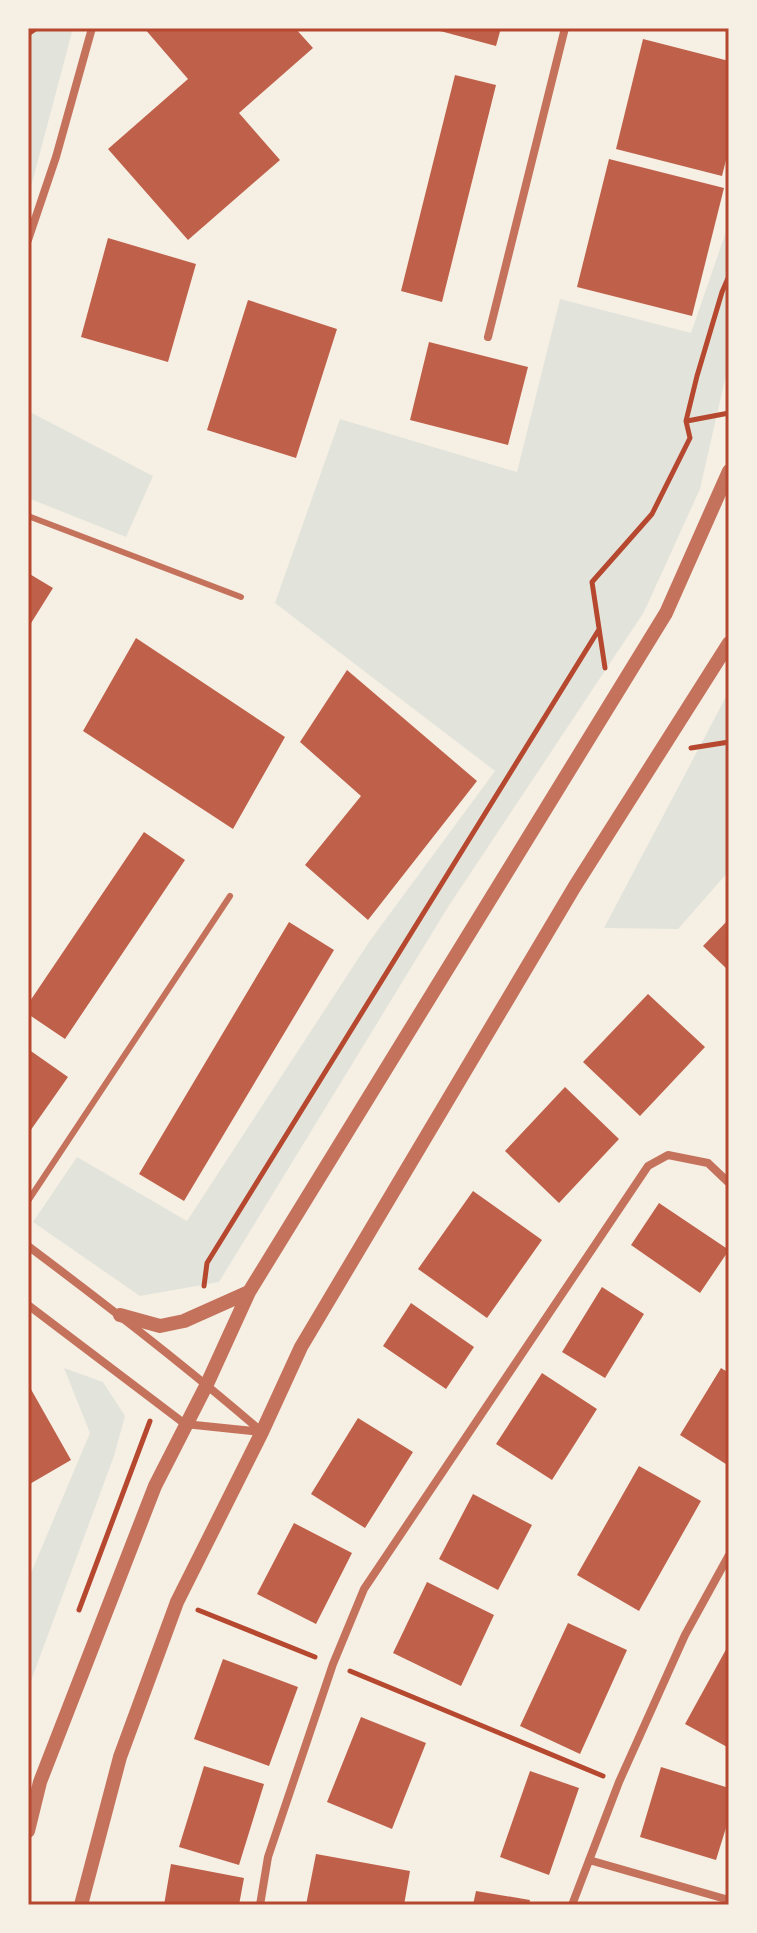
<svg xmlns="http://www.w3.org/2000/svg" width="757" height="1933" viewBox="0 0 757 1933" font-family="'IBM Plex Sans',sans-serif">
<style>
.green{fill:#e2e4dc}
.building{fill:#bf614a}
.lines{fill:none;stroke-linecap:round;stroke-linejoin:round}
.path{stroke:#b5482f;stroke-width:5}
.service{stroke:#c5725c;stroke-width:6}
.minor{stroke:#c5725c;stroke-width:8}
.tertiary{stroke:#c5725c;stroke-width:14}
.neatline{fill:none;stroke:#b5482f;stroke-width:3}
</style>
<rect width="100%" height="100%" fill="#f6efe4"/>
<path class="green" d="M28,28H73L28,198Z
M729,223V362L700,489L644,612L448,907L219,1282L140,1296L33,1222L77,1157L187,1221L369,942L495,771L275,603L340,419L517,472L560,299L691,333Z
M28,411L153,476L126,537L28,498Z
M729,691V871L678,929L604,928Z
M64,1368L103,1382L125,1416L114,1456L28,1689V1580L90,1433Z"/>
<path class="building" d="M144,28H295L313,48L239,113L280,160L188,240L108,149L188,79Z
M429,28H501L496,46Z
M643,39L729,61V148L722,176L616,149Z
M455,75L496,85L442,302L401,291Z
M609,159L724,188L692,316L577,287Z
M108,238L196,264L168,362L81,337Z
M248,300L337,329L296,458L207,430Z
M429,342L528,367L508,445L410,420Z
M28,573L53,588L28,628Z
M136,638L285,737L233,829L83,731Z
M347,670L477,781L368,920L305,865L361,796L300,742Z
M144,832L185,860L65,1039L28,1014V1004Z
M729,919V971L703,946Z
M289,922L334,950L184,1201L139,1174Z
M648,994L705,1047L640,1116L583,1062Z
M28,1049L68,1077L28,1134Z
M565,1087L619,1139L559,1203L505,1151Z
M473,1191L542,1240L487,1318L418,1269Z
M659,1203L729,1250L700,1293L631,1245Z
M602,1287L644,1314L605,1378L562,1352Z
M411,1303L474,1347L446,1389L383,1346Z
M721,1368L729,1373V1466L680,1435Z
M542,1373L597,1409L552,1480L496,1444Z
M28,1384L71,1460L28,1485Z
M358,1418L413,1452L365,1528L311,1494Z
M639,1466L701,1501L639,1611L577,1575Z
M473,1494L532,1525L498,1590L439,1559Z
M294,1523L352,1553L316,1624L257,1594Z
M427,1582L494,1615L461,1686L393,1653Z
M568,1623L627,1650L580,1754L520,1726Z
M729,1644V1748L685,1724Z
M223,1659L298,1687L269,1766L194,1739Z
M361,1717L426,1743L392,1829L327,1802Z
M204,1766L264,1784L239,1865L179,1847Z
M661,1767L729,1788V1818L716,1860L640,1837Z
M530,1771L579,1788L549,1875L500,1857Z
M316,1854L410,1871L404,1905H306Z
M171,1864L244,1878L239,1905H164Z
M476,1891L530,1900L529,1905H473Z"/>
<g class="lines">
<path class="path" d="M28,34L37,28
M687,421L729,413
M605,668L592,582L652,514L690,438L686,421L697,376L722,292L729,276
M691,748L729,742
M204,1286L207,1263L598,631
M79,1610L150,1421
M198,1610L315,1657
M350,1671L603,1776"/>
<path class="service" d="M28,516L241,597
M28,1201L230,896"/>
<path class="minor" d="M28,240L56,157L92,28
M488,337L565,28
M28,1246C108,1306 187,1367 262,1432
M28,1305L185,1424L262,1432
M589,1860L729,1900
M260,1905L268,1857L333,1664L364,1589L648,1166L668,1155L708,1163L729,1183
M572,1905L619,1782L685,1635L729,1555"/>
<path class="tertiary" d="M120,1315L160,1326L184,1321L249,1292
M28,1831L40,1782L155,1486L207,1384L249,1292L666,613L729,471
M81,1905L120,1757L177,1602L262,1432L301,1347L575,886L729,643"/>
</g>
<rect width="757" height="1933" fill="none" stroke="#f6efe4" stroke-width="60"/>
<rect x="30" y="30" width="697" height="1873" class="neatline"/>
</svg>
